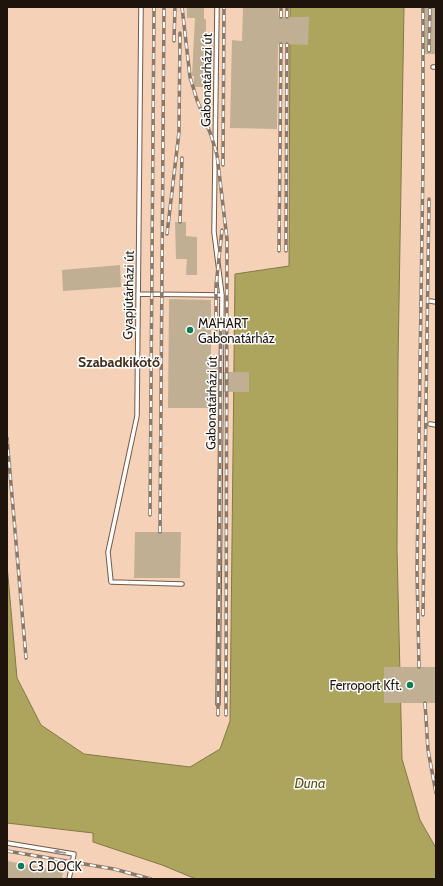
<svg xmlns="http://www.w3.org/2000/svg" width="443" height="886" viewBox="0 0 443 886" font-family="Cabin,sans-serif">
<style>
.built{fill:#f5d2b7}
.water{fill:#ada45d;stroke:#827945}
.building{fill:#c0af93}
.lines{fill:none;stroke-linecap:round;stroke-linejoin:round}
.lane-casing{stroke:#725a47;stroke-width:5.5}
.lane{stroke:#fff;stroke-width:3.5}
.rail-casing{stroke:#8a7868;stroke-width:3.5}
.rail{stroke:#fff;stroke-width:2;stroke-dasharray:6;stroke-linecap:butt}
.oneway{fill:#9a9592}
.poi-dot{fill:#107d58;stroke:#fff;stroke-width:1.5}
.labels{text-anchor:middle;stroke-width:3;stroke-linejoin:round;paint-order:stroke}
.street-label{font-size:13px;fill:#1e140c;stroke:#fff}
.poi-label{font-size:13px;fill:#1e140c;stroke:#fff;text-anchor:start}
.neighbourhood-label{font-size:14px;font-weight:bold;fill:#442e1c;stroke:#fff}
.water-label{font-size:14px;font-style:italic;fill:#59521c;stroke:#fff}
</style>
<rect width="100%" height="100%" fill="#fce0c9"/>
<path class="built" d="M7,7H290L289,266L235,275L230,721L220,749L190,767L84,754L41,725L17,678L7,565Z
M404,7H436V848L420,820L402,759L397,549L398,362Z
M7,823L93,833L196,879H7Z"/>
<path class="water" d="M290,7H404L398,362L397,549L402,759L420,820L436,848V879H196L162,865L93,842V833L7,823V565L17,678L41,725L84,754L190,767L220,749L230,721L235,274L289,266Z"/>
<path class="building" d="M187,7H204V19H206V56H208V70H205V87H194V76H192L195,18H187Z
M243,7H278L279,17H309L308,45L278,44L277,129L230,128L232,40L242,41Z
M425,7H436V54H424Z
M175,222H186V236L197,237V275H186L187,259H176Z
M120,265L121,287L63,291L62,270Z
M169,299L211,300V361H218V392H210V408H168Z
M224,372H249V392H224Z
M135,532H181L180,578H134Z
M384,667H436V703H384Z
M7,861L63,871L62,879H7Z"/>
<g class="lines">
<g class="lane-casing">
<path id="lane" d="M141,7L137,416L108,552L111,582L182,584
M217,7L214,232L222,295L218,704
M433,67H436
M138,294L222,295
M430,301L436,302
M430,424L436,425
M7,843L74,854L69,879"/>
</g>
<use href="#lane" class="lane"/>
<g class="rail-casing">
<path id="rail" d="M182,7L190,77L197,100L211,135L217,155L227,239L226,715
M281,17V7
M287,17V7
M174,41L175,7
M429,51L430,7
M223,165L224,7
M180,222L182,158
M167,234L179,132L180,33
M279,251L281,44
M286,251L287,44
M216,330V286L222,230
M7,438L26,658
M150,515L154,7
M160,532L164,7
M423,615L429,199
M419,667L417,571L423,164V7
M425,703L428,750L436,793
M218,715L221,319
M7,851L114,869L151,879"/>
</g>
<use href="#rail" class="rail"/>
</g>
<defs><path id="oneway-solid" d="M-6-.8H1V-3.2L6.5 0L1 3.2V.8H-6Z"/></defs>
<use class="oneway" href="#oneway-solid" transform="translate(60 852) rotate(-171)"/>
<g class="poi-dot">
<circle cx="190" cy="330" r="4"/>
<circle cx="410" cy="685" r="4"/>
<circle cx="21" cy="866" r="4"/>
</g>
<g class="labels">
<g class="street-label">
<text transform="translate(206 80) rotate(-89)" y="5">Gabonatárházi út</text>
<text transform="translate(128 295) rotate(-89)" y="5">Gyapjútárházi út</text>
<text transform="translate(211 403) rotate(-89)" y="5">Gabonatárházi út</text>
</g>
<g class="poi-label">
<text x="198" y="328">MAHART<tspan x="198" dy="15">Gabonatárház</tspan></text>
<text x="402" y="690" text-anchor="end">Ferroport Kft.</text>
<text x="29" y="871">C3 DOCK</text>
</g>
<g class="neighbourhood-label">
<text x="119" y="367">Szabadkikötő</text>
</g>
<g class="water-label">
<text x="310" y="788">Duna</text>
</g>
</g>
<rect width="443" height="886" fill="none" stroke="#1e140c" stroke-width="16"/>
</svg>
